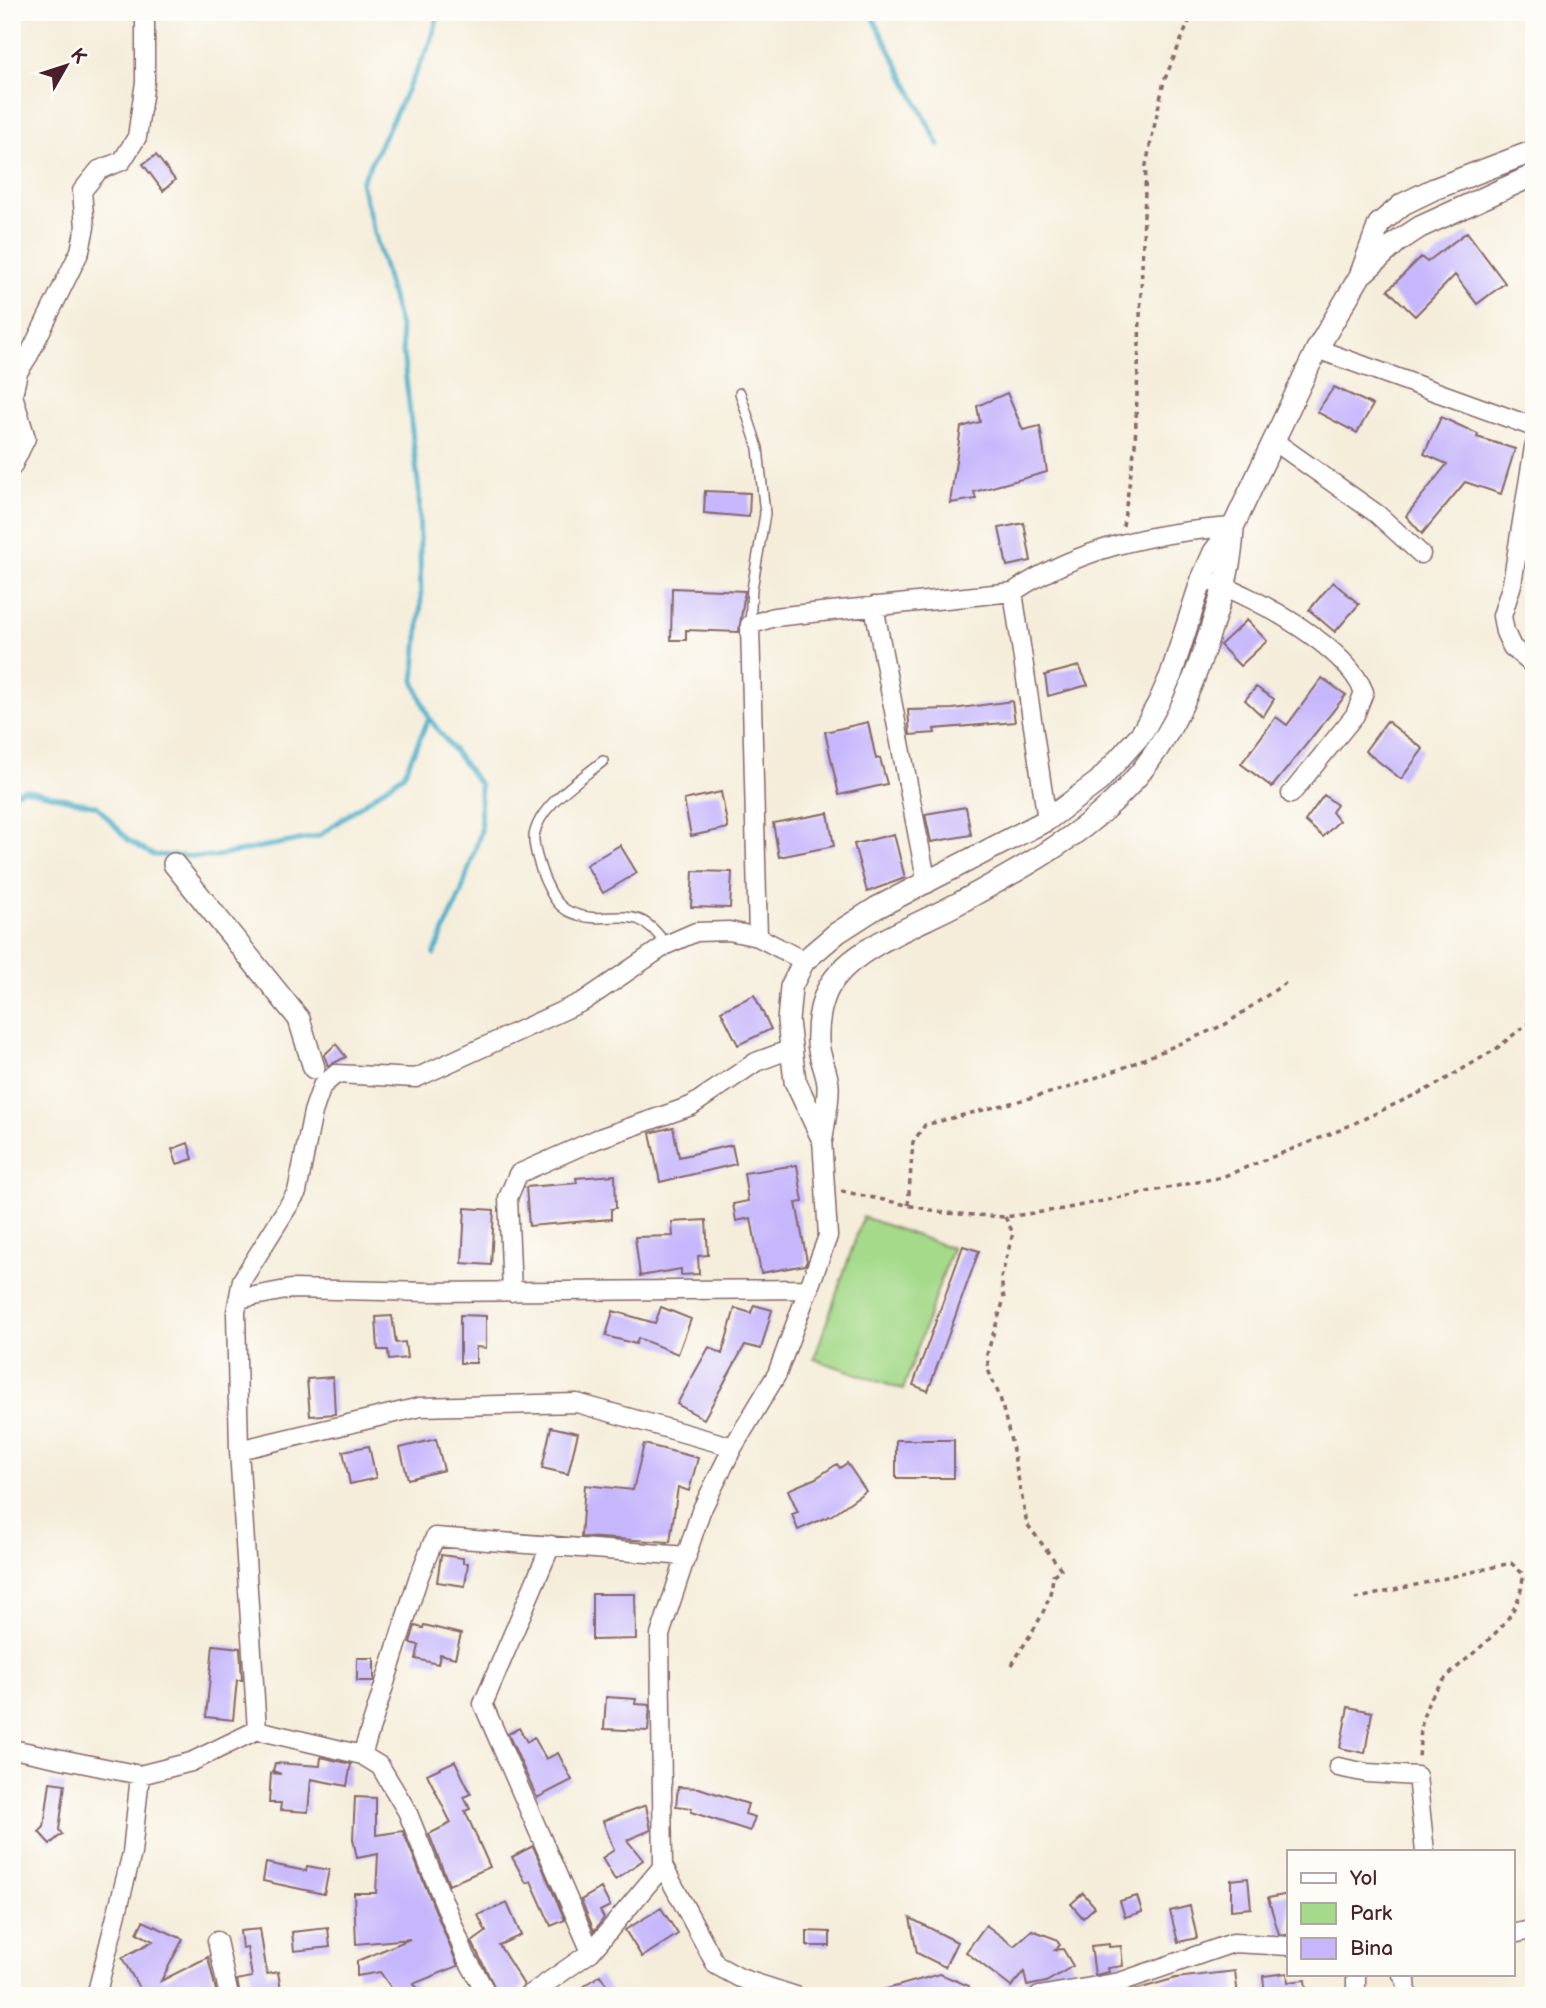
<svg xmlns="http://www.w3.org/2000/svg" width="1546" height="2008" viewBox="0 0 1546 2008" font-family="'Balsamiq Sans',sans-serif">
<style>
.green{fill:#a5da8a;stroke:#787c5a;stroke-width:2}
.lines{fill:none;stroke-linecap:round;stroke-linejoin:round}
.stream{stroke:#48aec7;stroke-width:5}
.building{fill:#c6b7fc}
.service-casing{stroke:#866768;stroke-width:12}
.minor-casing{stroke:#866768;stroke-width:21}
.tertiary-casing{stroke:#866768;stroke-width:24}
.path{stroke:#866768;stroke-width:3.5;stroke-dasharray:5 5;stroke-linecap:butt}
.service{stroke:#fff;stroke-width:9}
.minor{stroke:#fff;stroke-width:18}
.tertiary{stroke:#fff;stroke-width:21}
</style>
<rect width="100%" height="100%" fill="#fdfcf7"/>
<filter id="ink" filterUnits="userSpaceOnUse"><feTurbulence type="fractalNoise" baseFrequency=".0143" numOctaves="2"/><feDisplacementMap in="SourceGraphic" scale="14" xChannelSelector="R" yChannelSelector="G"/><feConvolveMatrix kernelMatrix="1 2 1 2 8 2 1 2 1" color-interpolation-filters="sRGB"/></filter>
<filter id="wash" filterUnits="userSpaceOnUse"><feTurbulence type="fractalNoise" baseFrequency=".00686" numOctaves="4" result="noise"/><feDisplacementMap in="SourceGraphic" scale="28" xChannelSelector="R" yChannelSelector="G"/><feGaussianBlur stdDeviation="1.57" result="paint"/><feColorMatrix in="noise" values="0 0 0 0 0 0 0 0 0 0 0 0 0 0 0 0 0 1.4 0 .05"/><feComposite in="paint" operator="in"/></filter>
<g filter="url(#wash)">
<rect width="100%" height="100%" fill="#f5edda"/>
<path class="green" d="M863,1217L952,1248L903,1390L814,1359Z"/>
<g class="lines">
<path class="stream" d="M870,12L939,145
M12,794L24,789L97,806L128,840L153,855L212,857L319,836L404,774L429,718
M434,954L461,893L481,831L480,785L429,718L414,681L421,603L419,491L400,327L361,183L431,42L439,12"/>
</g>
<g id="blocks">
<path class="building" d="M156,155L175,180L163,191L143,164Z
M1467,232L1505,283L1477,304L1455,275L1415,316L1388,290L1421,257L1427,262Z
M1334,387L1373,405L1357,433L1317,412Z
M1007,393L1023,430L1040,426L1047,472L974,492L976,499L950,503L961,427L980,422L977,406Z
M1441,417L1478,434L1477,437L1515,449L1501,494L1465,482L1422,534L1406,516L1447,464L1424,454Z
M705,491L750,493L749,517L704,513Z
M1024,523L1031,561L1007,566L999,528Z
M1333,582L1359,604L1335,632L1309,610Z
M672,588L745,591L739,632L686,630V640H671Z
M1247,620L1267,641L1240,666L1220,645Z
M1079,666L1088,685L1048,696L1045,675Z
M1322,678L1346,695L1272,787L1241,764L1276,717L1287,725Z
M1256,687L1274,699L1263,717L1245,700Z
M1012,701L1015,722L934,729L935,733L910,735L908,710L953,709Z
M1387,721L1423,749L1401,779L1365,751Z
M868,722L876,759L880,758L887,784L839,795L825,732Z
M721,792L728,828L691,836L684,800Z
M1324,795L1337,805L1332,812L1339,821L1323,837L1305,821Z
M966,807L971,835L931,842L925,814Z
M828,813L834,846L779,857L773,823Z
M894,834L905,878L867,892L854,844Z
M620,845L637,873L603,893L586,865Z
M693,871L732,872L730,908L691,907Z
M754,995L771,1029L738,1045L721,1011Z
M336,1044L346,1057L328,1066L324,1055Z
M673,1127L679,1157L732,1145L736,1164L660,1182L650,1133Z
M188,1143L193,1159L177,1164L172,1149Z
M797,1165L803,1202L796,1203L807,1261L805,1265L761,1273L751,1218L736,1221L733,1204L748,1201L744,1173Z
M615,1175L616,1208L611,1209V1219L529,1226L526,1187L577,1183L576,1178Z
M465,1208L494,1210L491,1265L462,1263Z
M706,1220L708,1255L698,1256L699,1274L681,1275V1269L640,1276L635,1237L673,1236L672,1222Z
M963,1246L979,1251L928,1391L913,1385Z
M754,1305L772,1310L761,1349L745,1345L704,1419L677,1404L709,1347L722,1354L735,1308L751,1313Z
M661,1307L691,1319L678,1354L638,1338L636,1344L606,1336L613,1311L655,1323Z
M460,1315L486,1316V1348L476,1347V1363H460Z
M392,1316L396,1343L405,1342L407,1358L389,1360L388,1350H378L376,1317Z
M333,1377L335,1414L310,1416L307,1379Z
M551,1427L578,1433L568,1474L542,1468Z
M436,1439L444,1470L408,1479L400,1448Z
M896,1440H954V1478H896Z
M644,1444L698,1458L689,1491L678,1487L670,1542L581,1537L585,1485L633,1490Z
M369,1446L376,1478L350,1484L343,1451Z
M847,1463L866,1491L832,1515L798,1530L792,1514L798,1512L788,1490L816,1478L837,1464L840,1468Z
M441,1555L463,1558V1563H468L465,1586L437,1582Z
M592,1594H635L636,1639L592,1640Z
M424,1625L461,1634L455,1658L440,1654L438,1664L416,1659L419,1645L410,1643L412,1636L415,1626L423,1628Z
M213,1645L240,1648L242,1680H237L233,1720L206,1717Z
M357,1658H374V1681H357Z
M606,1697L636,1699L635,1704L650,1705L648,1731L604,1729Z
M1348,1707L1372,1712L1365,1753L1340,1748Z
M519,1728L527,1742L534,1737L546,1759L558,1753L572,1780L537,1798L508,1734Z
M321,1757L351,1764L347,1786L311,1779L308,1812L280,1810L281,1803H269L271,1773L281,1774L273,1771L275,1763L320,1766Z
M455,1761L471,1794L464,1797L470,1809L465,1811L490,1867L449,1885L429,1834L451,1823L427,1774Z
M50,1782L65,1784L59,1830L62,1834L50,1844L39,1832L44,1827Z
M678,1787L699,1788L748,1804L745,1814L755,1817L750,1831L691,1812L692,1808L676,1806Z
M355,1797L376,1798V1835L403,1831L458,1966L413,1984L428,1996H397L380,1972L357,1976V1961L410,1939L356,1944L354,1893H376L378,1854L357,1858L353,1839Z
M646,1805L651,1830L627,1840L643,1860L615,1880L602,1858L614,1850L603,1821Z
M533,1846L565,1920L551,1926L531,1881L526,1883L512,1857Z
M266,1863L306,1871L307,1866L329,1870L324,1894L263,1881Z
M1248,1878L1251,1908L1231,1910V1880Z
M601,1888L610,1906L600,1911L604,1918L594,1931L581,1900Z
M1083,1893L1095,1907L1083,1918L1071,1904Z
M1289,1894V1935L1279,1934L1268,1898Z
M1137,1896L1142,1912L1125,1917L1120,1901Z
M507,1903L521,1935L499,1945L524,1985L517,1993L499,1996L472,1942L486,1932L478,1915Z
M1190,1906L1197,1938L1178,1942L1170,1911Z
M661,1908L678,1934L642,1957L625,1930Z
M910,1918L957,1942L945,1967L917,1953Z
M143,1921L183,1939L161,1981L208,1957L217,1995L130,1996L141,1991L122,1958L153,1941L137,1933Z
M986,1925L1014,1946L1032,1930L1056,1939L1060,1945L1055,1950L1063,1949L1073,1966L1046,1982L1027,1986L1024,1972L1011,1987L966,1952Z
M328,1928L330,1947L294,1951L292,1932Z
M260,1929L267,1974L278,1972L282,1996H240L237,1980L252,1977L247,1947L242,1948L240,1931Z
M807,1931L830,1932V1946H807Z
M1109,1944V1947L1121,1946L1123,1966L1108,1968L1109,1972L1095,1975L1091,1946Z
M1235,1971L1238,1996H1128V1992L1176,1978Z
M1287,1973L1288,1982L1305,1980L1307,1996H1265L1263,1976Z
M940,1974L969,1986L965,1996H931L924,1993L877,1996L876,1992Z
M600,1975L614,1996H571Z"/>
</g>
</g>
<g filter="url(#ink)">
<use href="#blocks" fill-opacity="0" stroke="#866768" stroke-width="2"/>
<g class="lines">
<g class="service-casing">
<path id="service" d="M740,393L758,448L765,514L752,589L750,625
M603,761C580,780 539,805 534,836C533,848 540,867 544,878C550,891 556,906 570,912C611,930 634,896 666,945"/>
</g>
<g class="minor-casing">
<path id="minor" d="M1317,349L1534,427
M1274,441L1377,514L1421,554
M1534,447L1512,584L1502,616L1505,632L1512,647L1534,666
M12,467L26,438L13,395L18,372L29,355L80,251L85,227L82,191L99,170L122,161L137,137L145,82V12
M1212,582C1258,598 1346,647 1364,692L1355,715L1291,794
M1013,592L1047,820
M874,606L927,884
M758,937L750,625L774,617L1013,592C1079,548 1154,532 1233,527
M512,1292L508,1198L518,1174L597,1139L691,1106L756,1062L791,1049
M239,1299L291,1289L430,1292L809,1289
M239,1450L420,1407L577,1403L733,1447
M551,1545L483,1704L591,1952
M257,1730L239,1450L236,1312L242,1280L297,1192L313,1112L322,1086L336,1074L416,1078L584,1001L666,945L696,932L729,931L758,937L804,961
M12,1749L140,1775L191,1762L257,1730L362,1755L380,1766L407,1811L466,1957L488,1996
M362,1755L418,1579L435,1537L687,1556
M1338,1767L1367,1773L1417,1776L1425,1852
M1513,1934L1534,1929
M217,1941L229,1996
M1356,1975V1996
M1402,1975L1406,1980L1407,1996
M96,1996L132,1853L140,1775
M528,1996L591,1952L663,1866
M796,1996L740,1978L716,1965L663,1866L660,1635L701,1511L733,1447L777,1374L828,1236L822,1138
M1039,1996L1120,1982L1233,1943L1289,1946"/>
</g>
<g class="tertiary-casing">
<path id="tertiary" d="M1364,272L1397,242L1420,227L1534,175
M174,864L299,1019L314,1068
M822,1138L795,1081L788,1021L791,987L804,961L837,933L876,908L1047,820L1099,781L1142,733L1159,702L1171,675L1202,579L1214,552L1233,527L1317,349L1360,276L1379,224L1403,204L1434,189L1534,151
M822,1138C824,1121 829,1102 828,1085C827,1071 819,1057 818,1043C817,1022 821,995 835,978C860,945 920,924 957,904C1091,831 1161,789 1209,635C1221,597 1232,568 1233,527"/>
</g>
<path class="path" d="M1123,526L1135,445L1146,165L1164,81L1193,12
M841,1191L945,1213L1005,1217L1063,1209L1222,1177L1340,1130L1436,1085L1496,1049L1534,1018
M908,1205L913,1142L925,1125L1065,1089L1125,1067L1226,1024L1288,981
M1005,1217L1013,1233L1001,1278L1004,1299L987,1354L989,1372L1000,1397L1012,1445L1027,1524L1061,1569L1053,1575C1051,1611 1028,1635 1011,1667
M1355,1599L1511,1563L1523,1574C1521,1639 1447,1657 1427,1706C1420,1721 1420,1743 1419,1760"/>
<use href="#service" class="service"/>
<use href="#minor" class="minor"/>
<use href="#tertiary" class="tertiary"/>
</g>
</g>
<rect width="1546" height="2008" fill="none" stroke="#fdfcf7" stroke-width="42"/>
<rect x="1287" y="1850" width="228" height="126" fill="#fdfcf7" stroke="#b5a4a5" stroke-width="2"/>
<rect x="1301" y="1873" width="35" height="10" fill="#ffffff" stroke="#b5a4a5" stroke-width="2"/>
<text x="1350" y="1885" font-size="21" fill="#4a1f2b">Yol</text>
<rect x="1301" y="1903" width="35" height="21" fill="#a5da8a" stroke="#b5a4a5" stroke-width="2"/>
<text x="1350" y="1920" font-size="21" fill="#4a1f2b">Park</text>
<rect x="1301" y="1938" width="35" height="21" fill="#c6b7fc" stroke="#b5a4a5" stroke-width="2"/>
<text x="1350" y="1955" font-size="21" fill="#4a1f2b">Bina</text>
<g transform="translate(66 66) rotate(51)" stroke="#fdfcf7" stroke-width="5" paint-order="stroke">
<path d="M0-5L12 26L0 18L-12 26Z" fill="#4a1f2b"/>
<text y="-10" font-size="19" font-weight="bold" text-anchor="middle" fill="#4a1f2b">K</text>
</g>
</svg>
